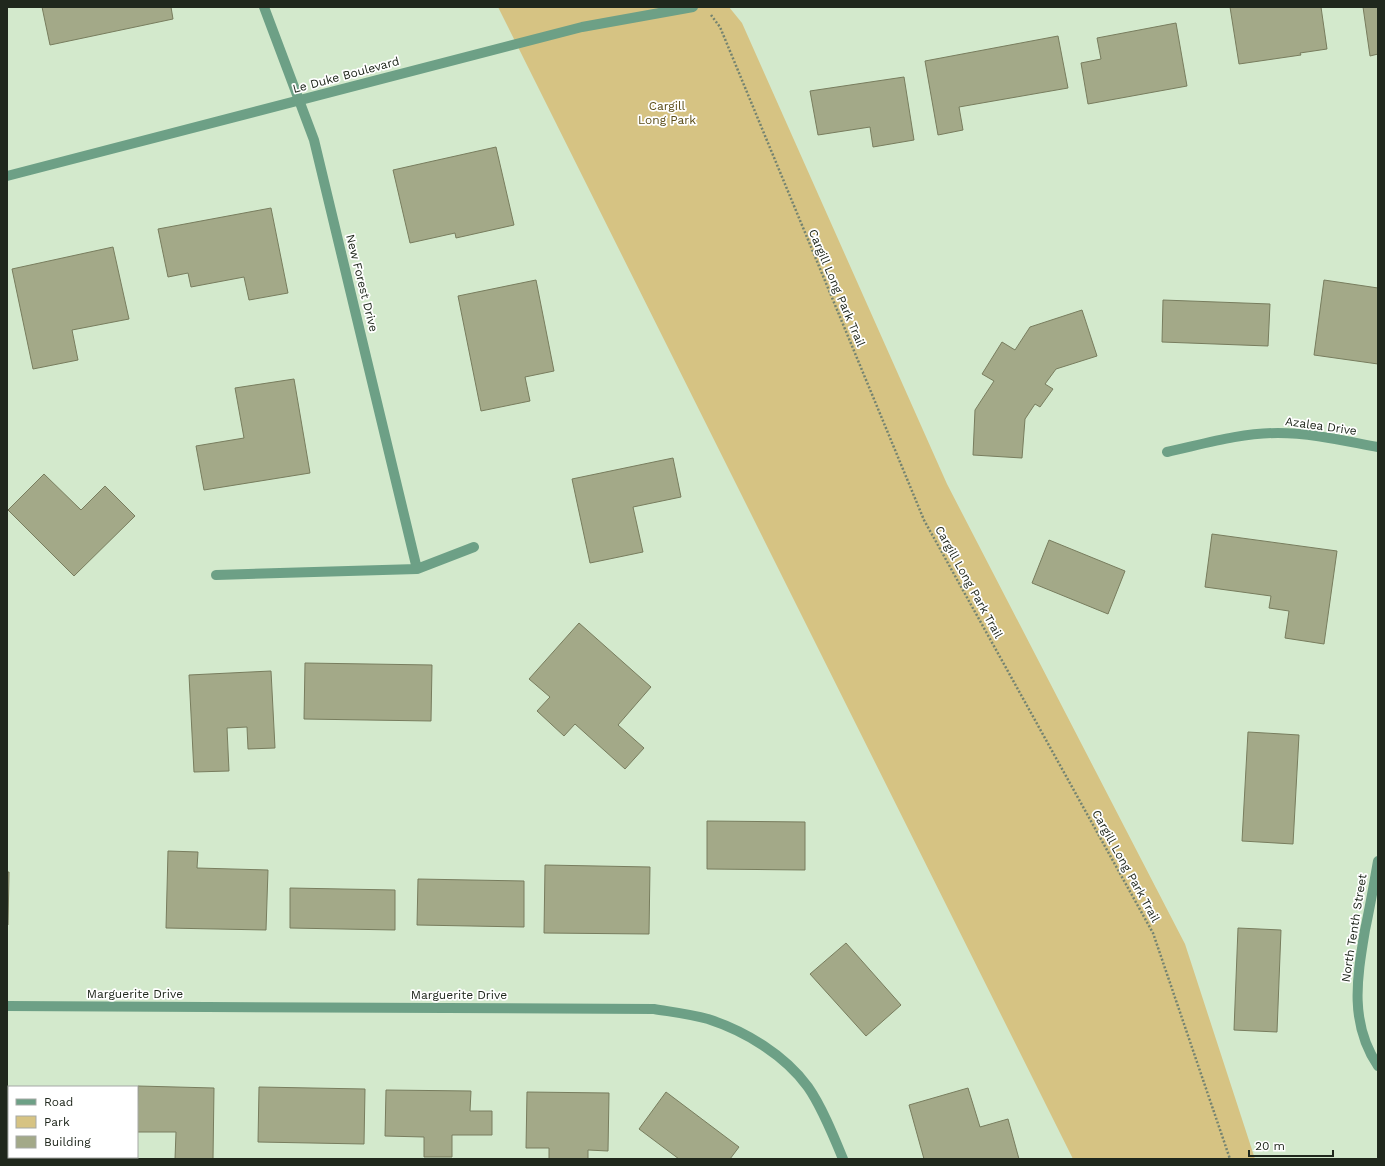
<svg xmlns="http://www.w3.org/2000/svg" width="1385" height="1166" viewBox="0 0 1385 1166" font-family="'Work Sans',sans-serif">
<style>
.green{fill:#d6c383}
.building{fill:#a3a988;stroke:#787d5e}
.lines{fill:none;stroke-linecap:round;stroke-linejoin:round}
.path{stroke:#748370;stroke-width:2.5;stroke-dasharray:2 2;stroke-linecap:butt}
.minor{stroke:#6da086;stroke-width:10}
.tertiary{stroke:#6da086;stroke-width:10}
.labels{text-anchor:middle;stroke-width:3.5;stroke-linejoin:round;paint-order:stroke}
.street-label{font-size:12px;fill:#20281d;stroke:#fff}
.park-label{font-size:12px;fill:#5a4c17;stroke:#fff}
</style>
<rect width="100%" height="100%" fill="#d3e9cc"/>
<path class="green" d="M498,7H729L742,23L947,484L1185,944L1255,1159H1073Z"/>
<path class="building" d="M42,7H171L173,19L50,45Z
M1230,7H1321L1327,49L1300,53L1301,55L1239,64Z
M1363,7H1378V54L1370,56Z
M1176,23L1187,86L1088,104L1081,63L1101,59L1097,38Z
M1058,36L1068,88L959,107L963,130L938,135L925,61Z
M904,77L914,140L873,147L870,127L818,135L810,91Z
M496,147L514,225L456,238L455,233L410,243L393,170Z
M271,208L288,293L249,300L244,277L191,287L188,273L168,277L158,229Z
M113,247L129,319L72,330L78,360L33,369L12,269Z
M536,280L554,371L525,377L530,401L481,411L458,296Z
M1324,280L1378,288V364L1314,355Z
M1163,300L1270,304L1268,346L1162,342Z
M1082,310L1097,356L1056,369L1045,384L1053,389L1040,407L1035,404L1025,419L1022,458L973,455L975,410L994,381L982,374L1002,342L1015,350L1030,327Z
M294,379L310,473L204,490L196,446L244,438L235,388Z
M673,458L681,497L633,507L643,552L590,563L572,479Z
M44,474L81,510L105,486L135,516L74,576L8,510Z
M1212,534L1337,551L1324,644L1285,638L1289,611L1269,608L1271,596L1205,587Z
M1049,540L1125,571L1108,614L1032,583Z
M579,623L651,687L618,725L644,748L625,769L575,724L564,736L537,711L550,697L529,679Z
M305,663L432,665L431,721L304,719Z
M271,671L275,748L248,749L247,727L227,728L229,771L194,772L189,675Z
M1248,732L1299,735L1293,844L1242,841Z
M707,821L805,822V870L707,869Z
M168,851L198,852L197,868L268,870L266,930L166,928Z
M545,865L650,867L649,934L544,933Z
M7,872H9L8,925H7Z
M418,879L524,881V927L417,925Z
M290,888L395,890V930L290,928Z
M1238,928L1281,930L1277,1032L1234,1030Z
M846,943L901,1005L866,1036L810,974Z
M138,1086L214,1088L213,1159H175L176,1132H137Z
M7,1087H9V1137H7Z
M259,1087L365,1089L364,1144L258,1142Z
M968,1088L980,1127L1008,1119L1019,1159H924L909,1105Z
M386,1090L471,1091L470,1111H492V1135H452V1157H424V1137L385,1136Z
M527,1092L609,1093L608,1151L588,1150V1159H549V1148H526Z
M666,1092L739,1147L730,1159H679L639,1129Z"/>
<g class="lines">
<path class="path" d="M711,15L720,27L924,520L1153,933L1230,1159"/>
<path class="minor" d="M1167,452C1204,444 1240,433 1278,433C1312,433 1345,441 1378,447
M417,569L474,547
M216,575L417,569L314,140L264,7
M1378,861C1374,884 1370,907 1365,930C1357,978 1349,1023 1378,1066
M7,1006L654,1009C672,1012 690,1014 708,1019C745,1031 785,1055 808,1087C822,1107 834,1137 843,1159"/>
<path class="tertiary" d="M7,176L582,27L693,7"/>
</g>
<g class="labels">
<g class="street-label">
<text transform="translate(346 75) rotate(-15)" y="4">Le Duke Boulevard</text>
<text transform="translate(362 283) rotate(76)" y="4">New Forest Drive</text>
<text transform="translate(837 288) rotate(67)" y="4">Cargill Long Park Trail</text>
<text transform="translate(1321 426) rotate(8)" y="4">Azalea Drive</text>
<text transform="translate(969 582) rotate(61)" y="4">Cargill Long Park Trail</text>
<text transform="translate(1126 866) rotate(61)" y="4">Cargill Long Park Trail</text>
<text transform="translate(1354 928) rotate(-81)" y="4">North Tenth Street</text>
<text x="135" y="998">Marguerite Drive</text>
<text x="459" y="999">Marguerite Drive</text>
</g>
<g class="park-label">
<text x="667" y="110">Cargill<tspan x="667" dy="14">Long Park</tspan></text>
</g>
</g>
<rect width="1385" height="1166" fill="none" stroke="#20281d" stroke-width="16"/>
<rect x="8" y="1086" width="130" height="72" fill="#ffffff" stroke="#a6a9a5"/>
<rect x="16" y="1099" width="20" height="6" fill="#6da086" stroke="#a6a9a5"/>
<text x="44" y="1106" font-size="12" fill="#20281d">Road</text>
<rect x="16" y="1116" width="20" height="12" fill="#d6c383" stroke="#a6a9a5"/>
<text x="44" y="1126" font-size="12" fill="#20281d">Park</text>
<rect x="16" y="1136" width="20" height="12" fill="#a3a988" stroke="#a6a9a5"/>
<text x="44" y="1146" font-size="12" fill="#20281d">Building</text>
<path d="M1249 1150v6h84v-6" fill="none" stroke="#20281d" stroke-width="2"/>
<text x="1255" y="1150" font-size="12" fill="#20281d" stroke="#ffffff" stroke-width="3" paint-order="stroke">20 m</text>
</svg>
